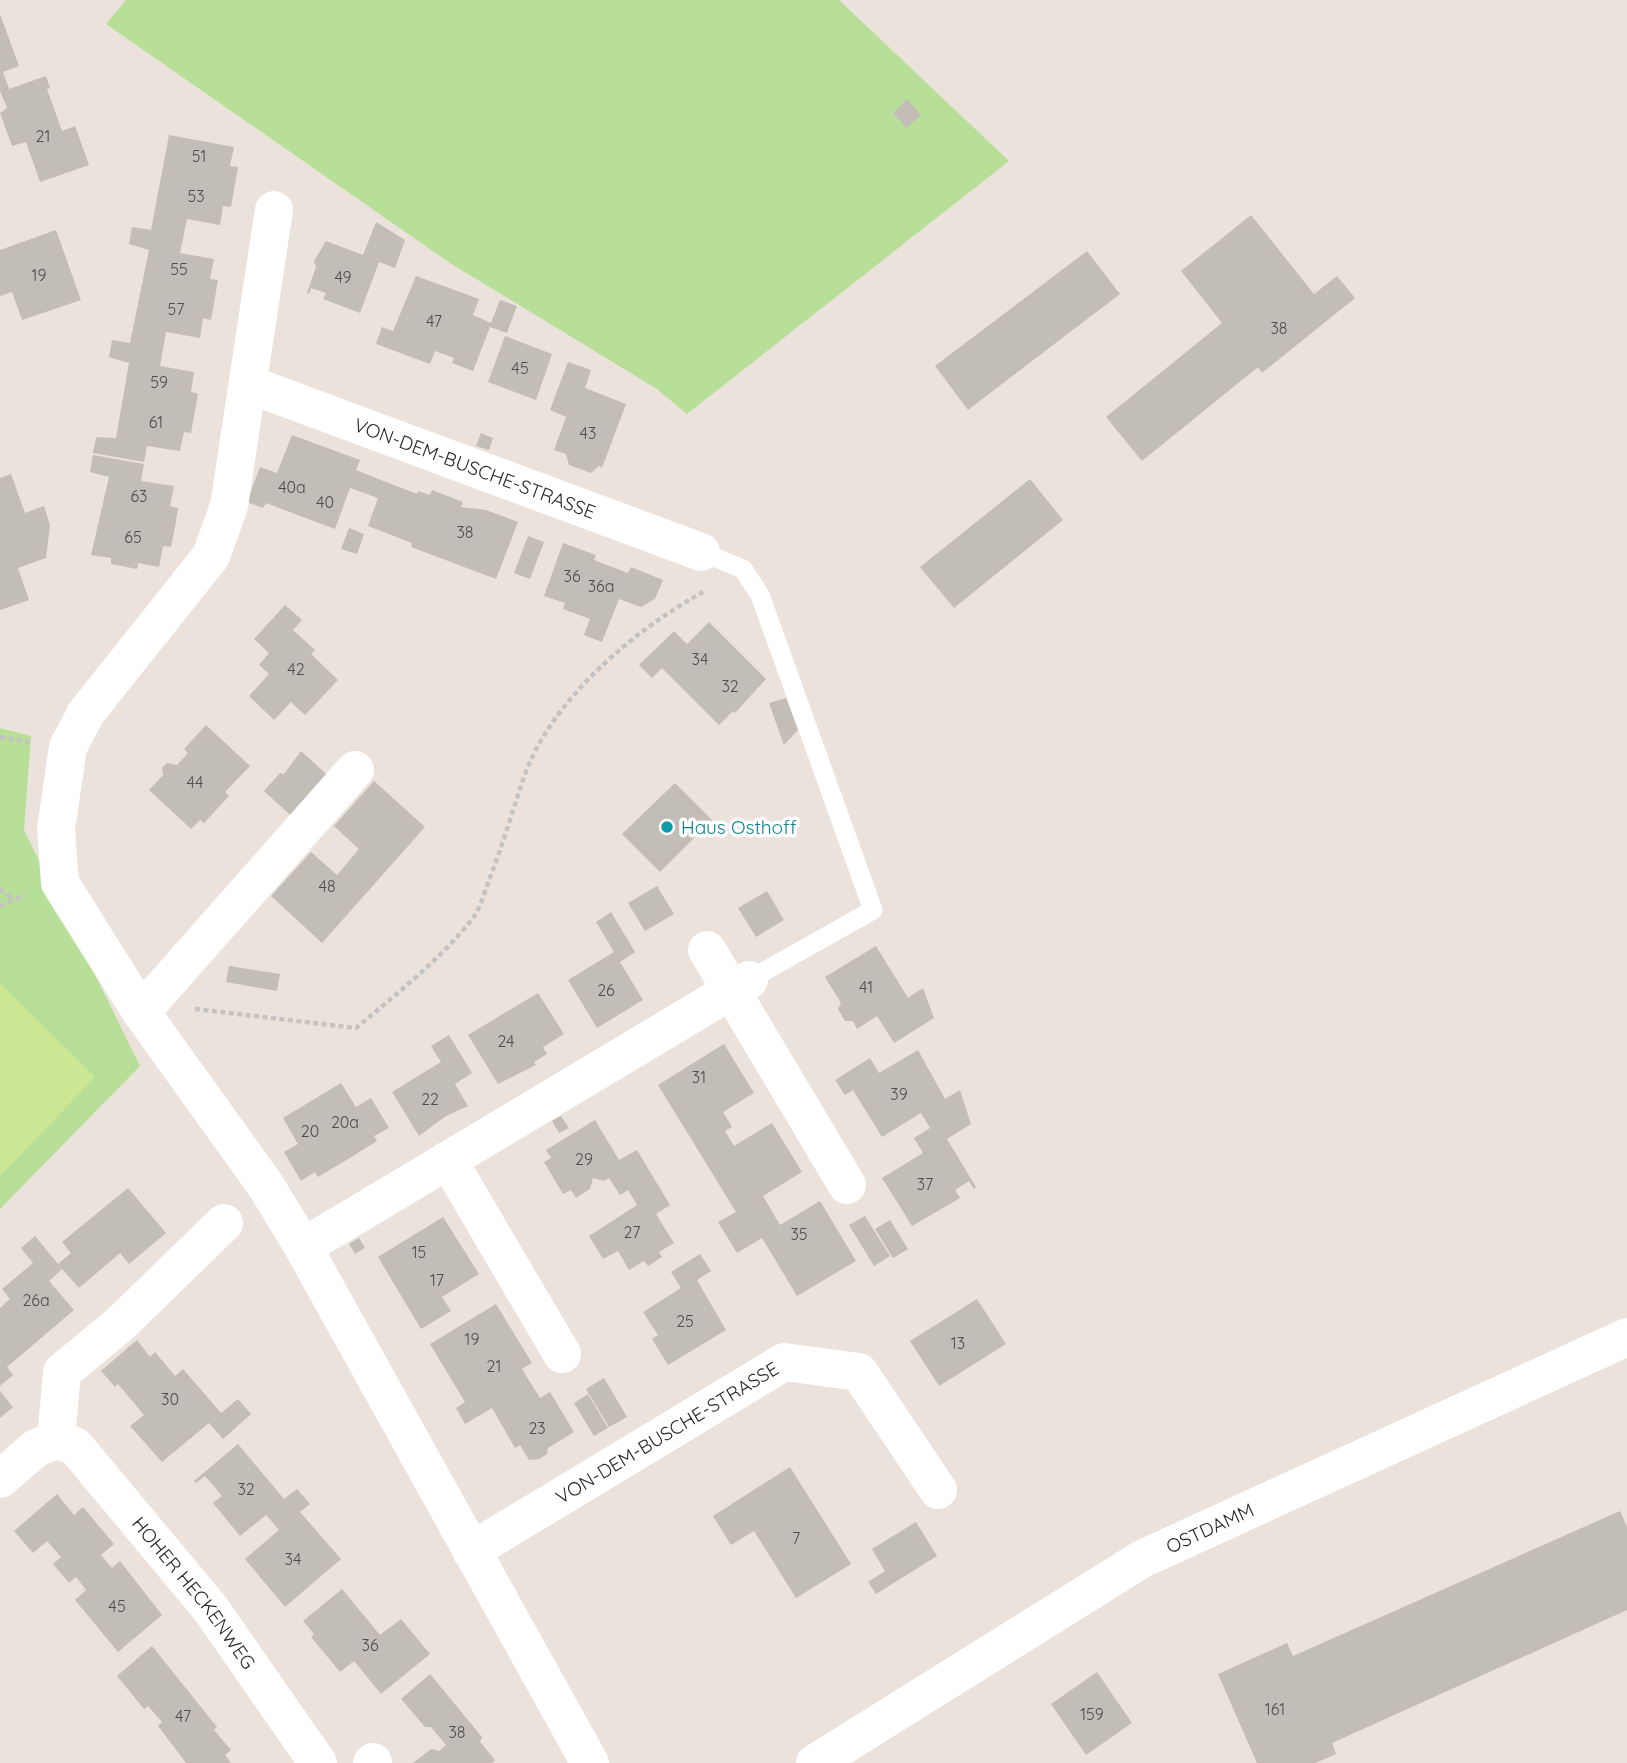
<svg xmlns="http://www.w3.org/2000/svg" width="1627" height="1763" viewBox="0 0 1627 1763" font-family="Quicksand,sans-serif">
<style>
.green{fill:#b8df98}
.pitch{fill:#cce794}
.building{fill:#c2bdb6}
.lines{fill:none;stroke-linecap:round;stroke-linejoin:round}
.path{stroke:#c3c3c3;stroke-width:4.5;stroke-dasharray:5 3.5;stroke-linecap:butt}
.lane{stroke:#fff;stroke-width:19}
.street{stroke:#fff;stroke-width:38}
.secondary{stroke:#fff;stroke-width:38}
.culture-dot{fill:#0f9aa8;stroke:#fff;stroke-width:2.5}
.labels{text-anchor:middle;stroke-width:7;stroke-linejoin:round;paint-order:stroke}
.number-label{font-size:16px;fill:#4e4d4c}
.street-label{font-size:19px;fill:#282828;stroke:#fff}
.culture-label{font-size:19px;fill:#0d838f;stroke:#fff;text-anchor:start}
</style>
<rect width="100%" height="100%" fill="#eae2db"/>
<path class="green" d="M126,0H839L1009,161L687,414L657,389L450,263L106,24Z
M0,728L31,736L24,830L140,1066L0,1209Z"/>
<path class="pitch" d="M0,983L95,1077L0,1176Z"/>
<path class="building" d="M0,14L19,66L3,72L9,89L46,76L50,88L47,89L62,131L75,126L89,165L40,182L26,142L12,146L0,113L7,108L0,91Z
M907,99L921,115L906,128L893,113Z
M169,135L234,147L230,166L238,167L231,207L223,206L220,225L187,219L180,253L214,259L210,279L218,280L211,320L203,318L200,338L166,332L160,366L194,372L191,392L198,394L191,433L184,432L180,451L147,446L144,462L93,453L96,437L116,438L129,363L109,357L112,340L130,343L149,250L129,244L132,227L151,230Z
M1251,215L1314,294L1337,276L1355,298L1262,373L1258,367L1142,461L1106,417L1222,323L1181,271Z
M376,222L405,240L395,268L379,262L360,313L323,299L326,293L311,288L309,294L307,293L316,267L314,261L326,241L363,255Z
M56,230L81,300L22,320L12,292L0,296V250Z
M1087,251L1120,294L968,410L935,366Z
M416,276L479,299L473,315L491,323L500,300L517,306L507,333L490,327L473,371L452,363L454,358L435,351L430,364L376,344L382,327L393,331Z
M505,336L552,354L536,400L488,382Z
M568,362L591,370L585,388L626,404L602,468L599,466L591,473L569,465L566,454L554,450L566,417L550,410Z
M481,433L493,438L489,450L476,446Z
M292,435L360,460L356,470L386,482L417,494L418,491L430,495L432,490L463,502L461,507L486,510L518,522L496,579L411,547L412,543L368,526L378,498L350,488L335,529L266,503L263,508L247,502L260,467L277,473Z
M93,455L144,464L141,481L174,486L170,506L178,508L175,527L171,547L163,546L159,567L138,563L137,569L111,564V558L91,555L109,477L90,472Z
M11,474L25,513L44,506L50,525L46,558L18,568L29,600L0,610V478Z
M1030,479L1063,520L954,608L920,567Z
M349,528L364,534L357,554L341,549Z
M528,536L544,542L530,579L514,573Z
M563,543L596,555L594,560L628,573L631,567L663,580L655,599L641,607L619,599L602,642L584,635L590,619L563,609L565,603L544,596Z
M285,605L302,620L293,630L315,650L311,654L338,680L305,715L291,702L274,720L249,696L269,674L259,665L269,653L254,639Z
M709,622L766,679L735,713L733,711L719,725L662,668L652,678L639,665L674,631L687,644Z
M786,698L798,730L784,745L769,703Z
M206,725L250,766L225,792L229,796L204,823L200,820L191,829L149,790L163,775L162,768L167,763L177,765L188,753L184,749Z
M301,751L334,781L298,822L264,791L280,773L284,774Z
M374,781L425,827L322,943L271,896L311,852L337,875L359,849L334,826Z
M675,783L712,820L660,872L622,834Z
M657,886L674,914L645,931L628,903Z
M767,891L784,920L756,937L738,908Z
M611,912L635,952L620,962L643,1000L597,1028L568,980L614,952L596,922Z
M876,946L908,998L923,988L934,1018L894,1043L877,1016L857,1029L853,1021H845L838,1009L841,1003L825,977Z
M229,966L280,974L277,991L226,982Z
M538,993L564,1034L543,1047L547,1054L534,1062L536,1065L498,1084L468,1035Z
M449,1035L472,1073L455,1084L468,1106L446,1116L419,1136L392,1092L441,1062L431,1046Z
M724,1044L754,1093L723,1112L732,1127L725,1131L734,1146L772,1123L802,1172L763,1196L780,1225L820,1201L856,1261L797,1296L762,1238L737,1253L718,1222L736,1212L658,1085Z
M918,1050L945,1099L960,1090L971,1124L947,1139L976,1187L974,1189L969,1181L955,1190L960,1198L912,1226L882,1178L923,1153L914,1138L930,1128L921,1113L882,1137L853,1090L845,1095L835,1080L870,1058L879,1073Z
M341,1083L356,1107L371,1098L389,1128L374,1136L377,1141L348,1159L318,1177L315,1172L301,1181L284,1152L298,1144L283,1118Z
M561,1116L569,1128L559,1133L552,1121Z
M595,1120L619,1160L637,1150L670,1205L656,1214L674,1243L659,1252L662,1257L648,1266L644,1261L629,1270L618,1251L603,1259L589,1236L637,1205L628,1190L620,1195L609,1178L604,1181L593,1178L590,1189L576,1198L571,1190L563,1194L544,1162L551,1158L546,1150Z
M128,1188L166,1233L129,1264L120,1253L79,1288L62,1269L49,1281L74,1310L7,1367L13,1375L0,1386V1308L10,1299L2,1289L33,1263L21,1248L35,1236L58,1264L71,1253L62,1242Z
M865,1216L890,1256L874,1266L849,1225Z
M443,1217L479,1274L442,1297L451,1311L421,1329L378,1257Z
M890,1220L908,1249L893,1258L875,1229Z
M359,1238L365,1248L355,1254L349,1244Z
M700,1254L711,1271L697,1280L726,1330L668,1365L652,1339L658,1335L643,1312L681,1288L671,1272Z
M977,1299L1006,1344L939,1386L910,1341Z
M496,1304L532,1363L522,1369L540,1398L550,1392L574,1432L548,1448L547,1454L539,1459L529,1460L520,1445L515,1448L492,1408L465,1424L456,1408L465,1402L430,1344Z
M137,1340L150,1357L155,1352L175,1376L183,1369L221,1413L238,1399L251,1414L223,1439L209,1423L162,1462L130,1426L144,1415L118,1384L115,1387L101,1371Z
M604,1378L627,1417L609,1427L586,1389Z
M0,1391L13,1407L0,1418Z
M588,1394L608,1428L594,1436L574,1403Z
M238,1444L284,1499L297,1489L310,1504L300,1512L341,1559L285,1607L245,1559L279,1530L266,1515L240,1536L213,1503L222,1496L205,1476L196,1483L194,1481Z
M790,1467L851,1564L796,1598L754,1531L731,1545L713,1516Z
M57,1494L74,1515L83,1507L114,1544L101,1555L112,1568L120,1561L162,1615L118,1652L75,1600L86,1590L76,1577L69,1583L53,1564L61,1557L47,1541L33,1553L14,1531Z
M1620,1511L1627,1527V1610L1332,1743L1336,1754L1315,1763H1257L1218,1674L1287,1643L1293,1656Z
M916,1522L937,1556L876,1594L868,1582L885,1571L872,1549Z
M342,1589L380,1635L401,1619L430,1654L381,1694L354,1661L340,1672L311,1637L314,1634L303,1621Z
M152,1646L217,1727L214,1730L231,1750L225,1755L231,1763H186L158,1726L162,1722L148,1706L144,1709L117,1676Z
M1097,1672L1132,1723L1086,1755L1051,1704Z
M430,1674L482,1737L480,1742L495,1760L492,1763H413L431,1749L439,1751L446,1745L431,1727H425L401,1699Z"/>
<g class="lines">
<path class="path" d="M0,737L29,742
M0,889L14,899
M0,906L25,895
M195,1009L356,1028C393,997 447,954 475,915C481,905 485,891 489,880C502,847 512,813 523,780C549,701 633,631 703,592"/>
<path class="lane" d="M701,552L743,569L760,595L873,910L749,980"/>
<g class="street">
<path d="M274,210L229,506L211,556L86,713L68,747L56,829L60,883L141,1012L266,1186L303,1247L590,1763"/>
<path id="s1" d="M248,384L701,552"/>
<path d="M707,950L847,1185"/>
<path d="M141,1012L355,770"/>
<path d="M448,1160L562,1354"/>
<path d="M303,1247L749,980"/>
<path d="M56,1440L62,1372L120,1324L224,1223"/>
<path id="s2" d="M0,1479L36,1448L56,1440L75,1446L210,1608L318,1763"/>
<path id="s3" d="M471,1551L784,1362L859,1372L938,1490"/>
<path d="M372,1763L373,1762"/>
</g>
<path class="secondary" id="s4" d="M815,1763L1142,1559L1627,1337"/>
</g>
<circle class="culture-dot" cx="667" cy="827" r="7"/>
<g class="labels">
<g class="number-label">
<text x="43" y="142">21</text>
<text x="199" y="162">51</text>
<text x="196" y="202">53</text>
<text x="179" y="275">55</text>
<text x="39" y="281">19</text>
<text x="343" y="283">49</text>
<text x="176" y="315">57</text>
<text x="434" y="327">47</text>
<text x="1279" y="334">38</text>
<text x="520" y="374">45</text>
<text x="159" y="388">59</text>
<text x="156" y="428">61</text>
<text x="588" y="439">43</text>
<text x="292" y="493">40a</text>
<text x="139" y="502">63</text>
<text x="325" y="508">40</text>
<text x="465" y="538">38</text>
<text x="133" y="543">65</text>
<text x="572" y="582">36</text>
<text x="601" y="592">36a</text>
<text x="700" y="665">34</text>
<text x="296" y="675">42</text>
<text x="730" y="692">32</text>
<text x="195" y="788">44</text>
<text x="327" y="892">48</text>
<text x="866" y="993">41</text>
<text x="606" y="996">26</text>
<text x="506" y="1047">24</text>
<text x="699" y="1083">31</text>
<text x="899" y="1100">39</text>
<text x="430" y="1105">22</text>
<text x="345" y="1128">20a</text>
<text x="310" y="1137">20</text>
<text x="584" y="1165">29</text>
<text x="925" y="1190">37</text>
<text x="632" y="1238">27</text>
<text x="799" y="1240">35</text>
<text x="419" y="1258">15</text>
<text x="437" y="1286">17</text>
<text x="36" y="1306">26a</text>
<text x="685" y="1327">25</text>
<text x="472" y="1345">19</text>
<text x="958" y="1349">13</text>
<text x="494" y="1372">21</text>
<text x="170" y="1405">30</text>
<text x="537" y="1434">23</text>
<text x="246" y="1495">32</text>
<text x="796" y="1544">7</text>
<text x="293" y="1565">34</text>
<text x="117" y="1612">45</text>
<text x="370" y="1651">36</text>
<text x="1275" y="1715">161</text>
<text x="1092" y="1720">159</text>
<text x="183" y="1722">47</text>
<text x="457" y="1738">38</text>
</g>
<g class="street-label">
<text dy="7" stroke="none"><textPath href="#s1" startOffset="242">VON-DEM-BUSCHE-STRASSE</textPath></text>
<text dy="7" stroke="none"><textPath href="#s3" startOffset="229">VON-DEM-BUSCHE-STRASSE</textPath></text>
<text dy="7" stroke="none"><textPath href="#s4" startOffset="460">OSTDAMM</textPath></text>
<text dy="7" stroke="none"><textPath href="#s2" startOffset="278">HOHER HECKENWEG</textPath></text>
</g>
<g class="culture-label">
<text x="681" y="834">Haus Osthoff</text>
</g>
</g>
</svg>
